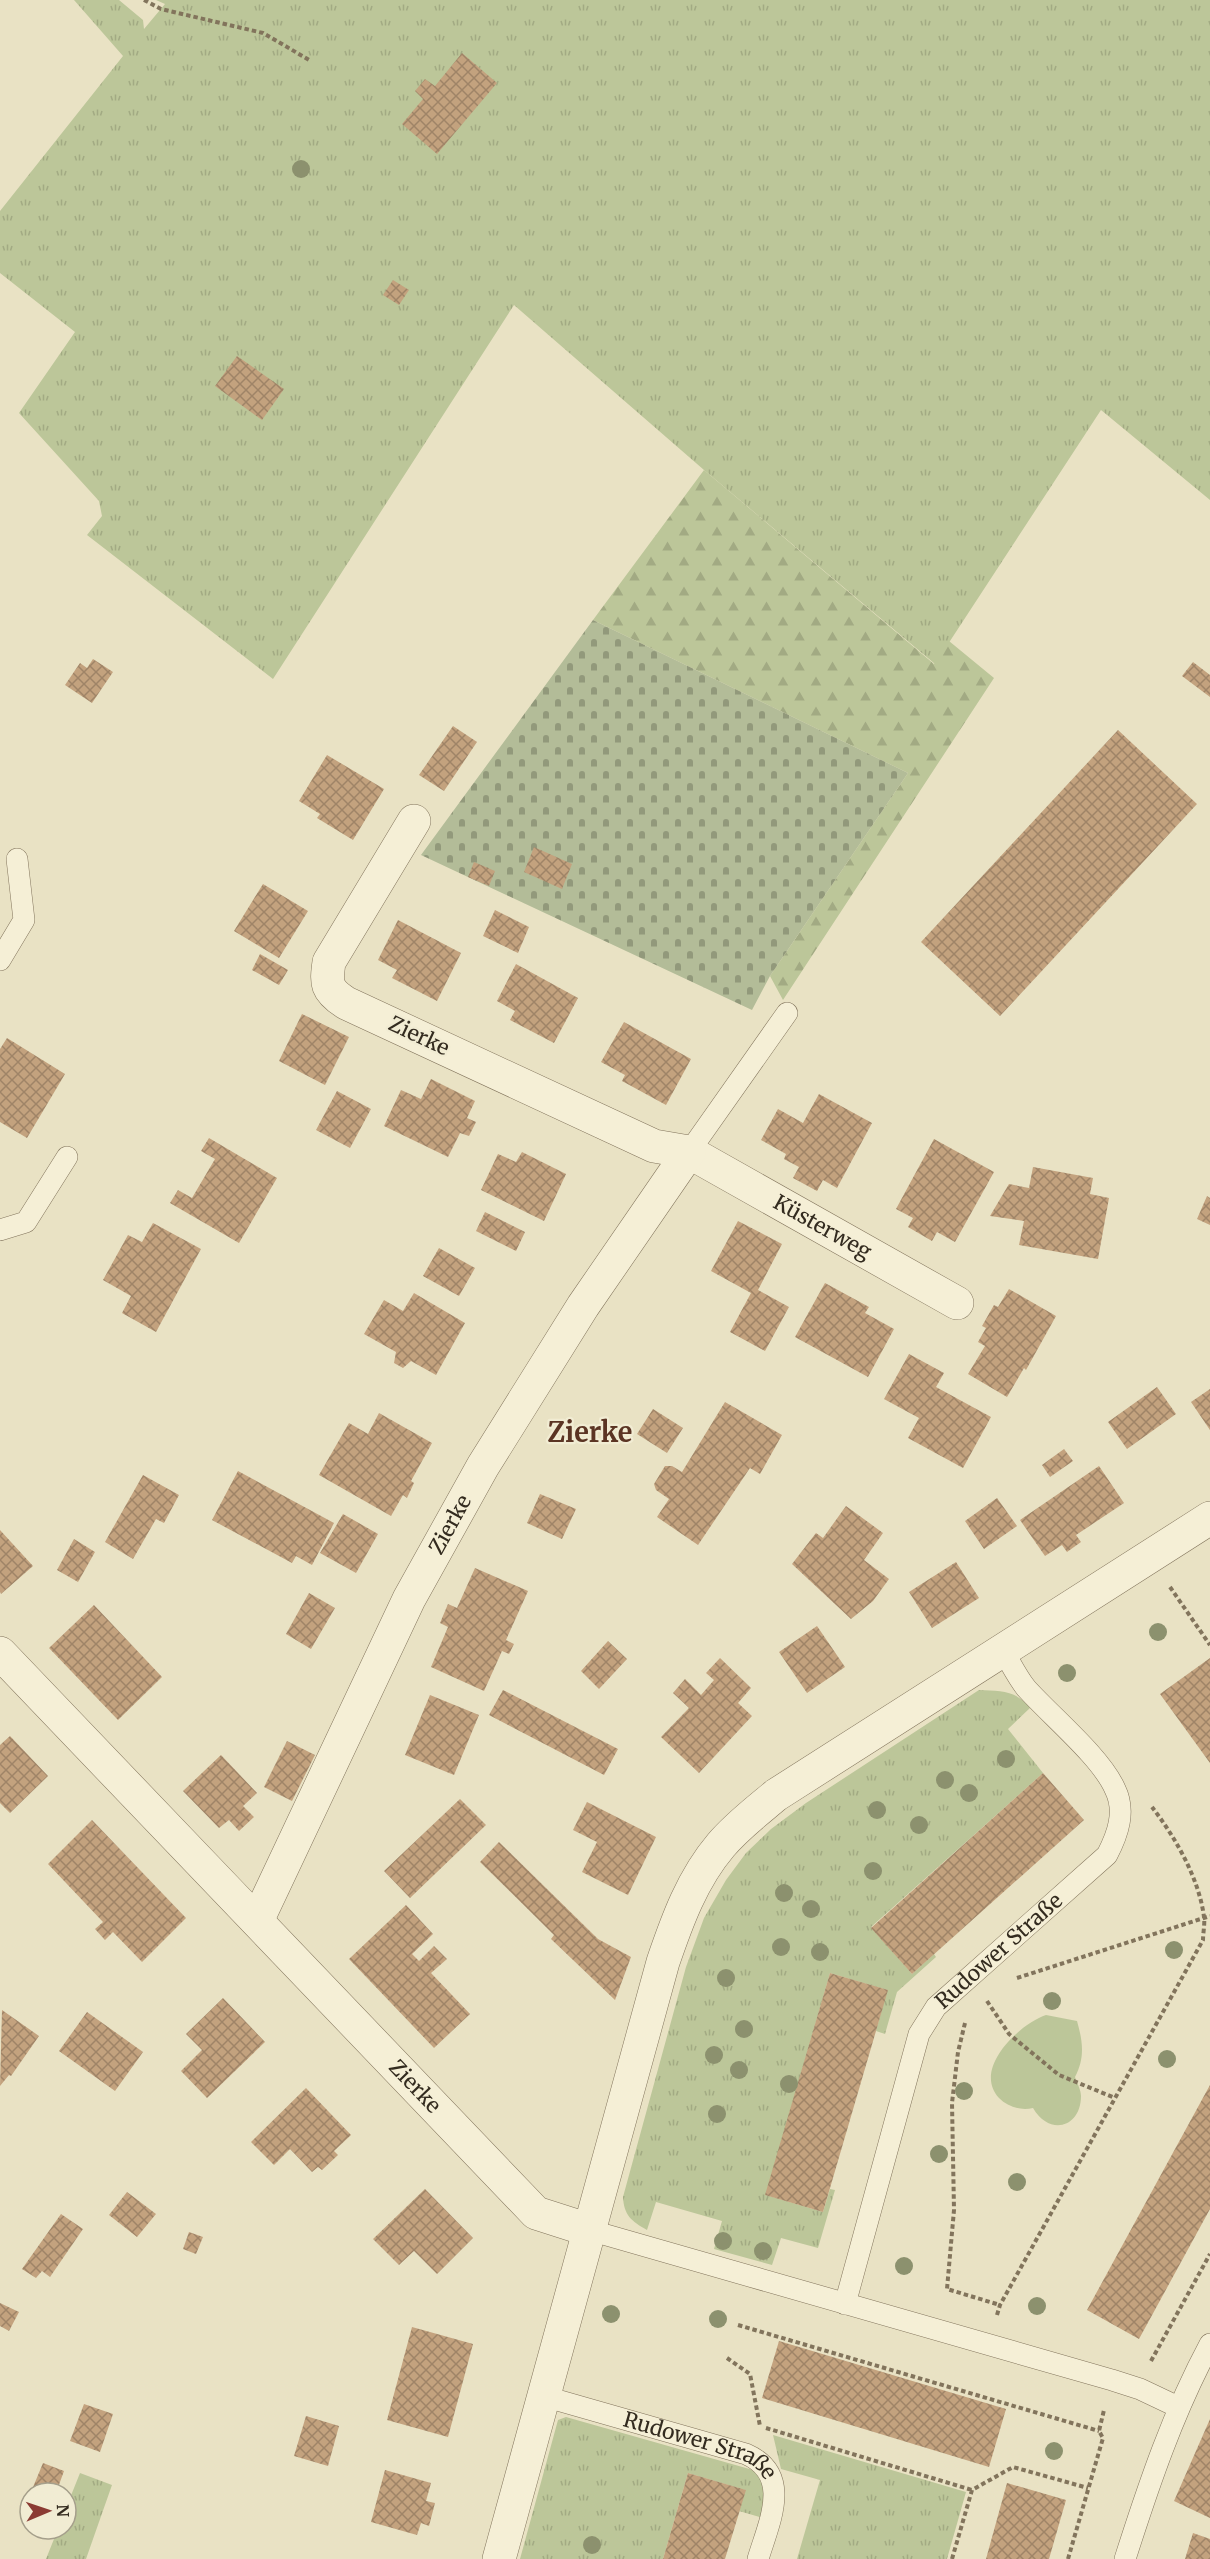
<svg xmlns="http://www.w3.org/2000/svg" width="1210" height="2559" viewBox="0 0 1210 2559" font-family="Merriweather,serif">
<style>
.grass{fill:url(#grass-tufts)}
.forest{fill:url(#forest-firs)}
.cemetery{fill:url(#cemetery-stones)}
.park{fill:#bcc699}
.building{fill:url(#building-cross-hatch)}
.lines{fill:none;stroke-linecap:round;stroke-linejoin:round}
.service-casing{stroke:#82745c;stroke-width:22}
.minor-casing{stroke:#82745c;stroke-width:34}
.path{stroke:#82745c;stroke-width:4;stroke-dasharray:4.5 3;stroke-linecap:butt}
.service{stroke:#f5efd6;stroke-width:21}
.minor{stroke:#f5efd6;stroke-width:33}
.tree{fill:#8c916e}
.labels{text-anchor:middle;stroke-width:4.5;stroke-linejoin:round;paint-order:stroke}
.street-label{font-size:21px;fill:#332b1f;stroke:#f1ecd3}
.district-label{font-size:27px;font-weight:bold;fill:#5b3423;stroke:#f1ecd3}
</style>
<defs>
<pattern id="grass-tufts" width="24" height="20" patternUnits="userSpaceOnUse" patternTransform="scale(1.5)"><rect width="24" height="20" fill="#bcc699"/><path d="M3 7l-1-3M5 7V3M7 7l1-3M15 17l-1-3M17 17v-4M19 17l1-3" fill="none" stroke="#a2aa83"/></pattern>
<pattern id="forest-firs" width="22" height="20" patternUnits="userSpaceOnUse" patternTransform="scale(1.5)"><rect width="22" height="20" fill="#bcc699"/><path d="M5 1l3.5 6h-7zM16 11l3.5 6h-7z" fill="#a2aa83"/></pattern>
<pattern id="cemetery-stones" width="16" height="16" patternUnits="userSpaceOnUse" patternTransform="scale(1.5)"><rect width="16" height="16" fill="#b3bc98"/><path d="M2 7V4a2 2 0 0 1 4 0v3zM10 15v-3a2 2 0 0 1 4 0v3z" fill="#92997b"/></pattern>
<pattern id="building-cross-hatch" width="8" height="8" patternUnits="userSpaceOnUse" patternTransform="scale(1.5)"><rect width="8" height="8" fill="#c3a27e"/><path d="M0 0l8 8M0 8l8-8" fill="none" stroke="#9f8467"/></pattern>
</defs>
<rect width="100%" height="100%" fill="#e9e2c4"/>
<path class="grass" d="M74,0H119L143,20L144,29L165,4L156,0H1210V500L1101,410L935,664L704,470L514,305L273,679L87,535L102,516L99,501L19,413L75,332L0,273V211L123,56Z
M979,1690C1000,1691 1016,1690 1030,1708L1008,1729L1043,1773L871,1927L912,1974L934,1954L936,1957L897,1992L885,2034L876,2031L887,1990L830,1973L766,2195L823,2212L830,2189L835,2190L818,2248L781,2238L772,2265L714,2249L722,2221L656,2202L647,2230C631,2221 624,2215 623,2197L686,1967L704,1918L726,1880L746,1853L771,1829L806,1803Z
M566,2417L753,2470C769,2488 768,2496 763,2518L739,2511L745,2490L688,2473L663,2559H520L558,2420Z
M773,2435L966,2492L947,2559H797L820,2480L781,2469Z
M80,2473L112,2485L86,2559H46L58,2529H66V2508Z"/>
<path class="forest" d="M704,470L934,664L949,641L994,678L783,1000L770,976L908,773L593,620Z"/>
<path class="cemetery" d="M593,620L908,773L770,976L752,1010L421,855Z"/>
<path class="park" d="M1046,2015L1077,2021C1083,2042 1085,2058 1075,2077C1077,2083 1081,2090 1081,2096C1081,2127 1050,2137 1033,2108C1021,2111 1008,2107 999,2098C972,2069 1019,2024 1046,2015Z"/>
<path class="building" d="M462,53L497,83L437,154L402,124L423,99L415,91L425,79L435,86Z
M393,280L409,290L399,305L383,295Z
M237,356L284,389L262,420L215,386Z
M93,659L113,672L92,703L65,685L80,663L87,668Z
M1193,662L1210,675V697L1182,676Z
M453,726L477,742L444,791L419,775Z
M1118,730L1197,804L1000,1016L921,942Z
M327,755L384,789L353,840L317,818L320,814L299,801Z
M534,847L572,864L562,889L524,872Z
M474,862L495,871L489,886L468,877Z
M263,884L308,911L279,958L234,931Z
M495,910L529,927L518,953L483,936Z
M398,920L461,953L437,1001L392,978L397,970L378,960Z
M260,954L288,970L279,985L252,970Z
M516,964L578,998L554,1043L510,1020L515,1011L497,1001Z
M302,1014L349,1037L325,1085L279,1061Z
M624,1022L691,1059L666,1105L622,1081L625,1075L601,1062Z
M7,1038L65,1074L27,1138L0,1122V1049Z
M431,1079L475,1101L467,1118L476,1122L469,1136L460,1133L448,1157L384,1126L401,1090L421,1099Z
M337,1091L371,1109L350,1148L316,1130Z
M819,1094L872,1123L837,1188L823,1180L817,1191L793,1178L799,1167L784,1159L786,1154L761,1140L778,1109L803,1123Z
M209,1138L277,1178L239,1243L170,1203L178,1190L192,1198L215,1159L201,1151Z
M934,1139L994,1172L955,1242L937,1232L932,1241L908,1227L913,1218L896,1209Z
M522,1152L566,1174L544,1221L481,1190L498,1154L516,1162Z
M1033,1167L1093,1178L1090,1194L1109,1198L1098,1259L1019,1245L1024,1221L990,1216L1009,1184L1029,1188Z
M1207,1196L1210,1198V1225L1197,1219Z
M485,1212L525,1232L516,1251L476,1231Z
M738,1221L782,1244L758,1290L789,1307L765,1351L730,1332L751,1293L711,1271Z
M153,1223L201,1249L156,1332L122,1313L131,1296L103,1280L128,1235L142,1242Z
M439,1248L475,1268L459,1296L423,1276Z
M825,1283L869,1307L865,1313L894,1329L868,1377L795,1337Z
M1009,1289L1056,1316L1026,1370L1024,1368L1007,1397L968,1374L985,1346L978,1342L986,1328L982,1326L994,1305L998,1307Z
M414,1293L465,1323L436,1375L411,1361L403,1368L394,1363L396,1352L364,1334L384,1300L403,1311Z
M909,1354L944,1373L936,1387L991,1417L963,1468L908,1438L919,1418L884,1399Z
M1157,1387L1176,1414L1127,1449L1108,1422Z
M1210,1389V1430L1191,1402Z
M725,1402L782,1435L760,1474L750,1468L698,1545L657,1517L669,1499L656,1490L654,1484L665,1466H672L682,1472Z
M653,1409L683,1428L667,1453L637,1434Z
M379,1413L432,1443L411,1481L414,1483L407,1498L403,1495L391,1516L319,1475L349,1423L368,1434Z
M1064,1449L1073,1461L1050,1477L1042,1465Z
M1099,1466L1124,1503L1076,1535L1081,1542L1067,1552L1062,1545L1045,1556L1020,1520Z
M238,1471L334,1523L312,1565L296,1556L292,1563L212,1520Z
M143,1475L179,1495L164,1523L156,1519L133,1559L105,1542Z
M540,1494L576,1509L562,1539L527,1523Z
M997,1498L1017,1526L984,1549L965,1521Z
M846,1506L883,1533L864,1560L889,1579L873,1601L851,1619L792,1564L816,1533L823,1538Z
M343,1514L378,1534L356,1573L320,1553Z
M0,1530L33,1566L1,1594L0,1592Z
M74,1539L95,1552L78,1582L57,1570Z
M956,1562L979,1598L932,1628L909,1592Z
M475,1568L528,1591L506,1640L514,1644L509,1654L502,1651L484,1691L431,1667L448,1627L440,1623L448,1604L457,1608Z
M309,1593L335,1608L311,1649L286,1634Z
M94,1605L162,1677L118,1720L49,1648Z
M817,1626L845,1667L807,1693L779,1652Z
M608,1641L627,1659L599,1689L581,1671Z
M720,1658L751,1688L738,1703L752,1716L699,1773L661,1737L689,1708L673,1693L685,1679L701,1695L714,1680L706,1673Z
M1210,1658V1763L1160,1694Z
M503,1690L618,1749L604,1775L489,1715Z
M430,1695L479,1715L454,1775L405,1755Z
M10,1736L48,1776L10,1813L0,1803V1745Z
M287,1741L315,1755L292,1801L264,1787Z
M221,1755L257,1793L243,1806L254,1817L239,1831L229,1820L219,1828L183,1791Z
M1043,1773L1084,1820L912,1974L871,1928Z
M460,1799L486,1825L410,1898L384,1871Z
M587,1802L656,1837L628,1895L582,1872L597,1842L573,1830Z
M92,1820L186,1918L142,1962L113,1932L105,1940L95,1929L103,1922L48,1864Z
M499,1842L598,1939L631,1957L615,2000L551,1939L554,1935L480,1862Z
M406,1905L433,1934L412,1954L419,1961L434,1946L447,1959L431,1973L470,2014L434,2048L349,1959Z
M830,1973L888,1990L823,2212L765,2195Z
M223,1998L265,2042L207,2098L181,2071L202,2050L186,2034Z
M2,2010L39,2036L11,2076L9,2075L0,2086Z
M87,2012L143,2052L115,2091L59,2051Z
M1210,2085V2209L1139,2339L1087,2310Z
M306,2088L351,2135L334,2151L338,2155L322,2170L318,2167L312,2172L290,2149L274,2165L251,2142Z
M425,2189L473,2238L437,2274L414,2251L399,2265L373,2239Z
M127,2192L156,2214L137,2237L109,2215Z
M61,2214L83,2229L50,2277L42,2271L36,2278L22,2269Z
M189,2232L203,2237L196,2254L183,2249Z
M0,2303L19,2312L9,2331L0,2326Z
M412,2327L473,2344L448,2437L387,2420Z
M779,2341L1006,2409L989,2467L762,2398Z
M84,2404L113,2414L100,2452L70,2441Z
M306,2416L339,2426L328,2466L294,2456Z
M1210,2419V2518L1174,2501Z
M43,2463L64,2471L56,2493L31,2492Z
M385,2470L431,2483L426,2501L435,2503L429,2526L421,2523L417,2535L371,2522Z
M688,2473L746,2490L725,2559H663Z
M1007,2483L1066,2500L1049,2559H986Z
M1193,2533L1210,2539V2559H1185Z"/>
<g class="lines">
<g class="service-casing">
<g id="service">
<path d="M0,960L24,920L17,859"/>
<path d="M689,1152L787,1013"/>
<path d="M0,1230L26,1222L67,1157"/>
<path d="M589,2230L1112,2380L1140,2389L1178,2407"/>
<path id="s1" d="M845,2304L919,2034L936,2007L1107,1855C1118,1834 1126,1811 1115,1789C1101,1757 1051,1716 1026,1688C1017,1677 1010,1662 1002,1649"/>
<path id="s2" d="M543,2396L746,2454C793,2475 769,2522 758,2559"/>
<path d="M1125,2559C1149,2484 1173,2413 1210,2344"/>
</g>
</g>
<g class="minor-casing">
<g id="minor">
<path id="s3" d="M689,1152L957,1303"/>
<path id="s4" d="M0,1653L536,2213L589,2230"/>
<path id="s5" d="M257,1921L409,1599L483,1466L583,1306L689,1152L654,1146L346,1003C326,990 326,984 329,962L414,821"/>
<path d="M499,2559L663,1962C677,1921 692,1879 721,1845C737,1826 757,1811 776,1795L1210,1518"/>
</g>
</g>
<path class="path" d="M144,0L161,9L263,33L311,61
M1170,1587L1210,1645
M1017,1978L1210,1916
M987,2001L1009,2034L1059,2075L1115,2098
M965,2023L958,2052L952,2103L954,2210L947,2289L1000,2305
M997,2315L1000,2305L1203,1940C1203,1933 1205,1924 1204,1917C1199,1878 1175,1837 1152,1807
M738,2325L1099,2431
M727,2358L750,2374L760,2426
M1151,2361L1210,2254
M766,2428L972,2490
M952,2559L972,2490L1013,2467L1088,2488
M1068,2559L1103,2438L1099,2431L1104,2410"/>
<use href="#service" class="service"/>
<use href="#minor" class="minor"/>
</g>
<g class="tree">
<circle cx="301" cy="169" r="9"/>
<circle cx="1158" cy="1632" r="9"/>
<circle cx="1067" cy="1673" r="9"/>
<circle cx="1006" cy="1759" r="9"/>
<circle cx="945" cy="1780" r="9"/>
<circle cx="969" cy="1793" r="9"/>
<circle cx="877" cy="1810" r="9"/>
<circle cx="919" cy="1825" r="9"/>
<circle cx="873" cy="1871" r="9"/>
<circle cx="784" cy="1893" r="9"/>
<circle cx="811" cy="1909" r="9"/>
<circle cx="781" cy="1947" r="9"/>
<circle cx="1174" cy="1950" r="9"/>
<circle cx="820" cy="1952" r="9"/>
<circle cx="726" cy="1978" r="9"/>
<circle cx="1052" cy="2001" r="9"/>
<circle cx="744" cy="2029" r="9"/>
<circle cx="714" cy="2055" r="9"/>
<circle cx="1167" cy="2059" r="9"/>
<circle cx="739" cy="2070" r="9"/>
<circle cx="789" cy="2084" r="9"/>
<circle cx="964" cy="2091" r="9"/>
<circle cx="717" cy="2114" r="9"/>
<circle cx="939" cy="2154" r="9"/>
<circle cx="1017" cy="2182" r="9"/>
<circle cx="723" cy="2241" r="9"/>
<circle cx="763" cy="2251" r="9"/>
<circle cx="904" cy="2266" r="9"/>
<circle cx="1037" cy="2306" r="9"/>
<circle cx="611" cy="2314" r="9"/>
<circle cx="718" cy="2319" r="9"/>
<circle cx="1054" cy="2451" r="9"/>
<circle cx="592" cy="2545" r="9"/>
</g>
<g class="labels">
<g class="street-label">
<text transform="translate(419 1036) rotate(25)" y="7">Zierke</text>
<text dy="7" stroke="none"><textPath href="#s3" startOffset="153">Küsterweg</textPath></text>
<text dy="7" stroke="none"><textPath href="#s5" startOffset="441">Zierke</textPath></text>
<text dy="7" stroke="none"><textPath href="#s1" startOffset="396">Rudower Straße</textPath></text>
<text dy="7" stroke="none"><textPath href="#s4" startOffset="600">Zierke</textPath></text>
<text dy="7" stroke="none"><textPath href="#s2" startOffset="165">Rudower Straße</textPath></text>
</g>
<g class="district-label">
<text x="590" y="1442">Zierke</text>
</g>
</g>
<g transform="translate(48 2511) rotate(88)"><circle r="28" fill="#f1ecd3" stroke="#a59f8b" stroke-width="1.5"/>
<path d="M0-4.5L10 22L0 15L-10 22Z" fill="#8b3b33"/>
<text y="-9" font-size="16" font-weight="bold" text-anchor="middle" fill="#332b1f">N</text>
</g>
</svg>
